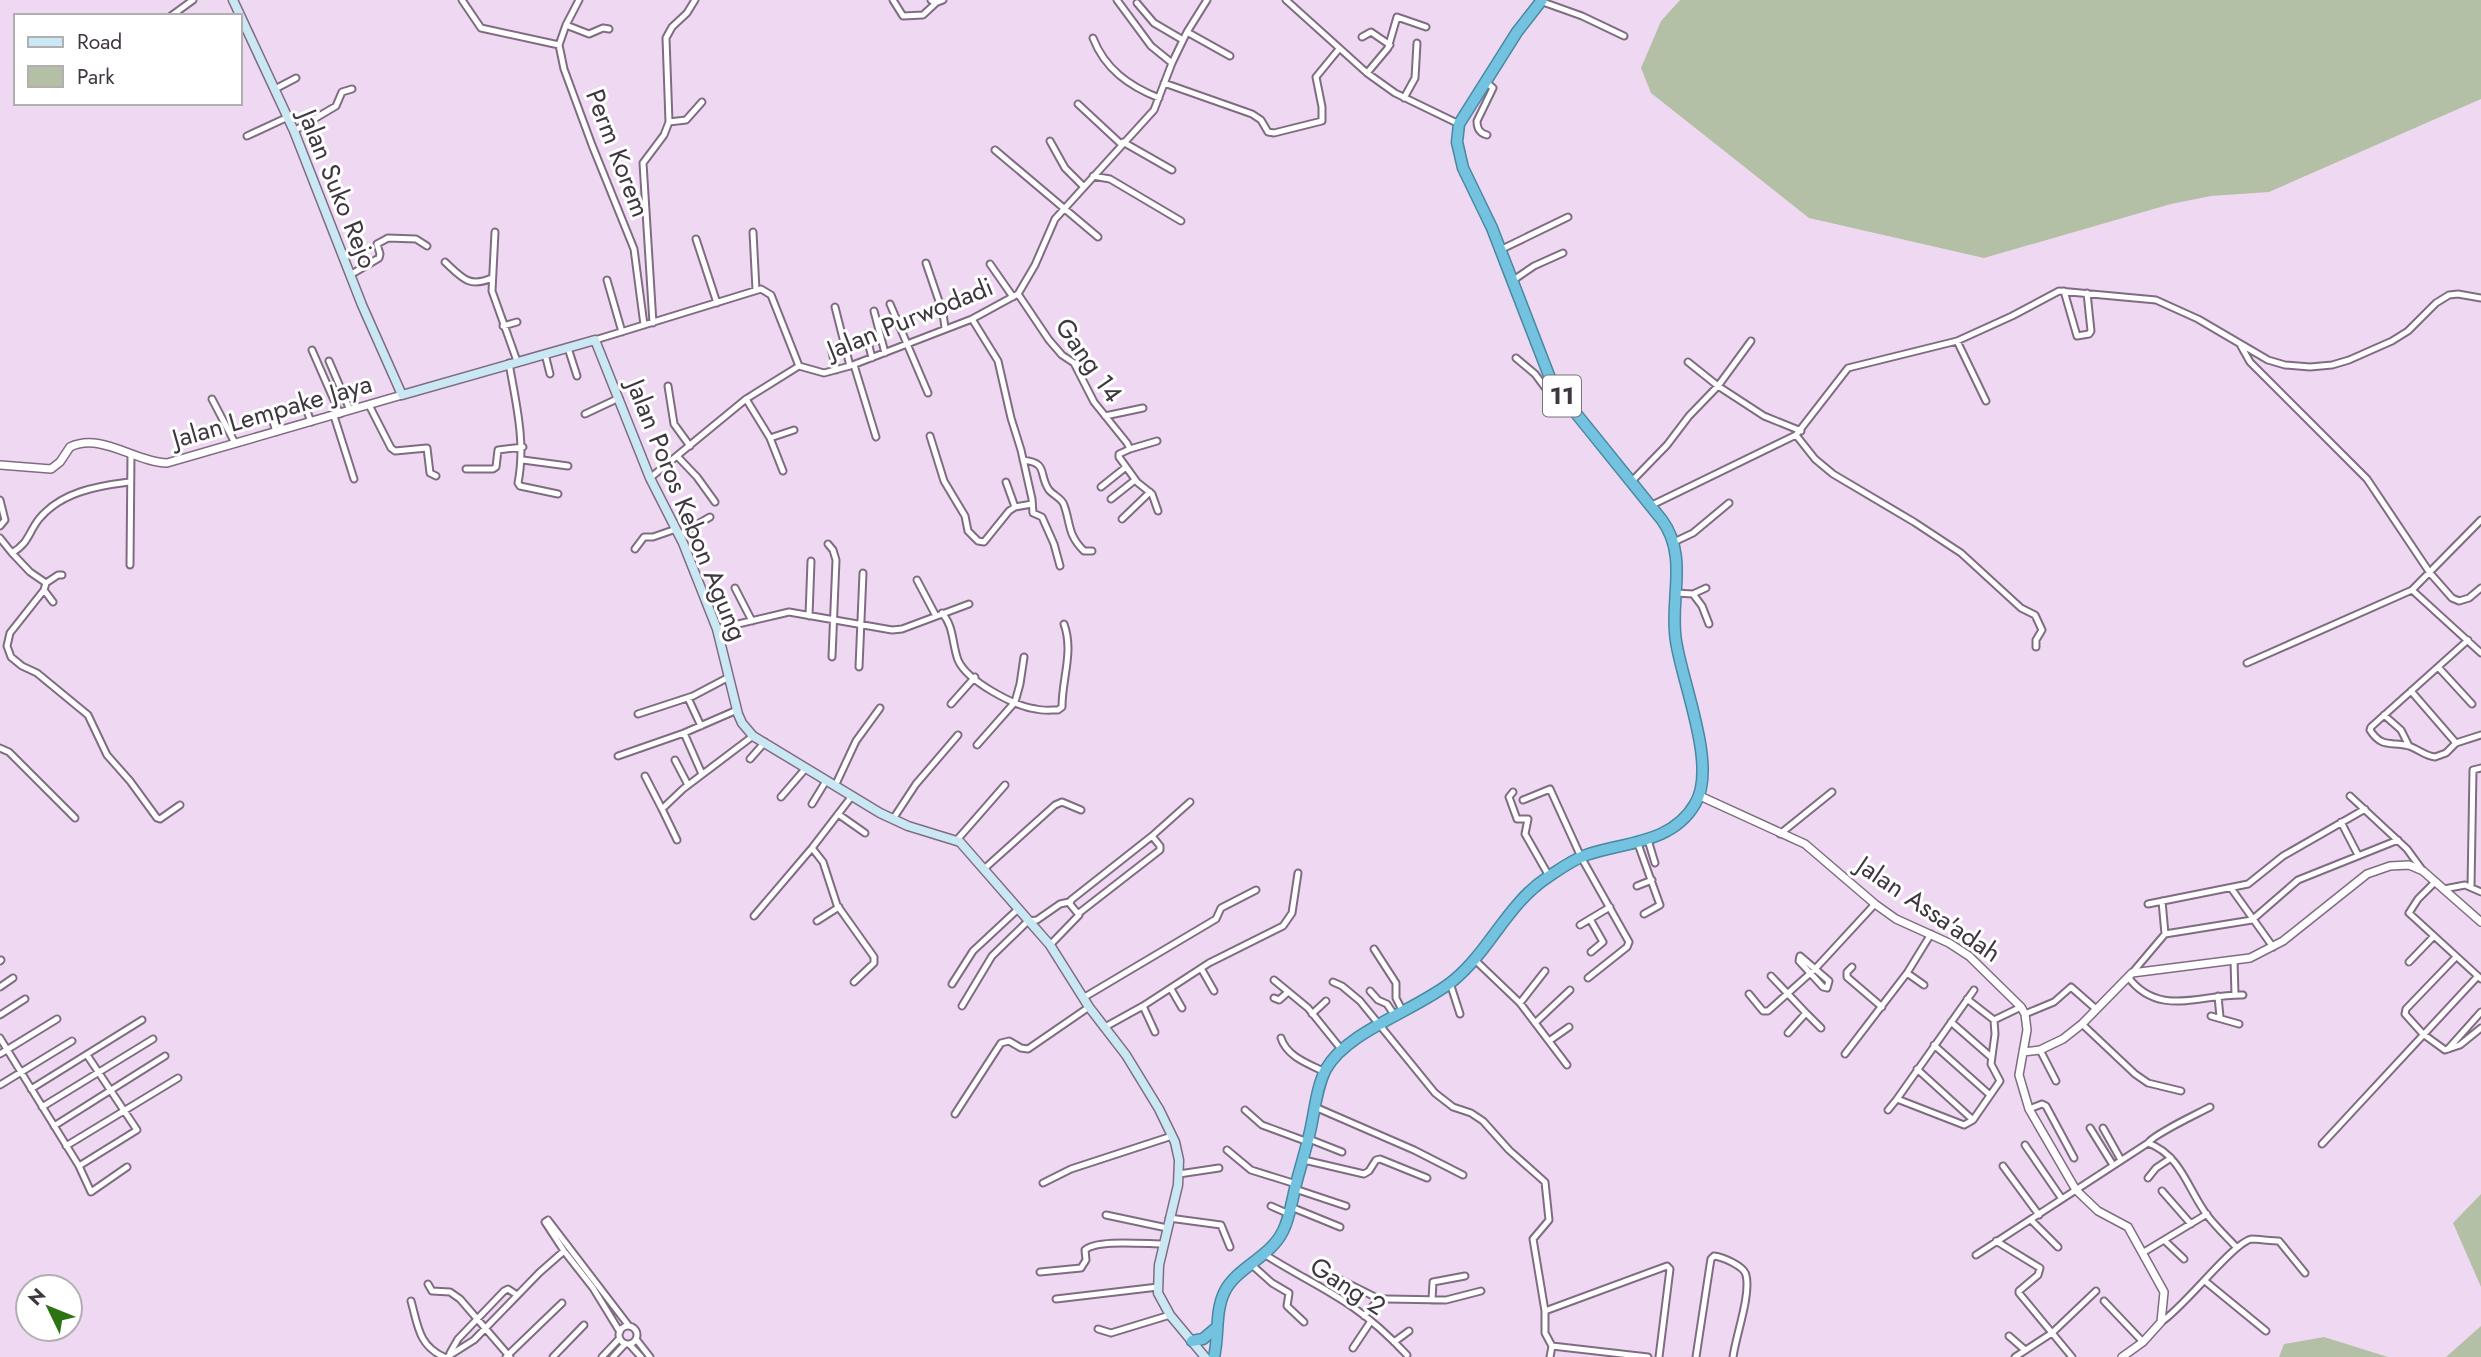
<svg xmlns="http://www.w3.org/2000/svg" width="2481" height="1357" viewBox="0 0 2481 1357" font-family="Jost,sans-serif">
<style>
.green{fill:#b4c0a5}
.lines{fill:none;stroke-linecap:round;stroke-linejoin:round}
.minor-casing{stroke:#806c82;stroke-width:9}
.tertiary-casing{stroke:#806c82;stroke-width:10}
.secondary-casing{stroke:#806c82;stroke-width:11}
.trunk-casing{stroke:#4a88a2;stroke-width:13}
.minor{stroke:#fff;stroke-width:5}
.tertiary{stroke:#fff;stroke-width:7}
.secondary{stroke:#cae8f3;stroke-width:8}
.trunk{stroke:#73c2df;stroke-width:10}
.labels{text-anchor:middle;stroke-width:6;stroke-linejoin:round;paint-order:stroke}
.shield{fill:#fff;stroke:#797379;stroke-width:2}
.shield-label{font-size:24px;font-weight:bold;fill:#3f3740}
.street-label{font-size:26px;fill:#3f3740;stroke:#fff}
</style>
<rect width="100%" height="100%" fill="#efd9f2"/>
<path class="green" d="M1680,0H2481V99L2269,192L2211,196L2171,204L1984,258L1809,218L1651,93L1641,68L1661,21Z
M2481,1194V1287L2453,1223Z
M2481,1326V1357H2446Z
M2324,1337L2388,1357H2279L2284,1344Z"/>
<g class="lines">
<g class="minor-casing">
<path id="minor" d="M462,0L481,28L559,45
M579,0L566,25L559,45L564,69L592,145L634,249L644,325
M893,0L903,16L923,15L937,2
M931,0L935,3L943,0
M1117,0L1151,46L1172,63
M1286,0L1367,73L1395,93L1459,124
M1540,1L1582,16L1624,36
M1137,3L1154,23L1183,40
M171,16L193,0
M566,25L589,34L603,28L609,29
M1187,32L1230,56
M1362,37L1371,32L1390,45
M1093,38C1105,69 1129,86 1159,98
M1367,73L1388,48L1397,17L1426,27
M1486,82L1493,88L1477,121C1477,128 1479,133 1487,135
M1164,83L1252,114L1261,120L1268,132L1274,133L1322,121V107L1316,77L1339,49
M275,89L296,78
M1404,98L1415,78L1417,43
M1078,104L1121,144
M669,122L686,120L702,102
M294,131L336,106L342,92L352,89
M247,136L288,117
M1050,141L1065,168L1083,186
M1123,142L1172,170
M995,150L1098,237
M1093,176L1110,179L1181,221
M495,232L492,291L517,361
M753,232L756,290
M696,239L717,303
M1500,250L1568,217
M445,262C462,278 469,288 492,278
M926,263L943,313L945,328
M990,264L1013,297
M350,275L379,258L380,254L377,244L388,238L416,239L427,246
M607,280L622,332
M1512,281L1534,266L1563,253
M2064,291L2077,336L2089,334L2091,331L2087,293
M1018,294L1049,340L1062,355L1074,363L1094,402L1127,443L1130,449L1119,454V457L1137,482L1152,494L1158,511
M890,304L928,393
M835,307L850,366
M874,311L885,353
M972,319L998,361L1011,418L1021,450L1032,499L1033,513L1042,517L1054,544L1060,566
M653,323L643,163L664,135L669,122L666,38L672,27L687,13L695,0
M503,326L517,322
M866,334L872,358
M595,340L761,289L771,295L799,366
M1957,341L1986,401
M2241,346L2250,362L2367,479L2430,573L2452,598L2459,601L2469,598L2481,588
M831,347L836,370
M568,348L577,376
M312,350L340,414
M545,354L550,374
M1516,358L1535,374L1561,409L1573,410
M329,361L350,410
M1688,362L1718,386L1764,416L1801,431
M509,363C516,404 526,442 518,483L520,486L558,494
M854,365L876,437
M799,366L824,373L850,366L972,319L1018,294L1035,265L1055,219L1154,110L1172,63L1187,32L1207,0
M668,386L674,424L690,446
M212,399L235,443
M746,399L770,438L783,471
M303,400L311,422
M369,405L391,448L395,451L427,448L430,473L436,476
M270,411L276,432
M585,414L619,398
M334,416L354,479
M1105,416L1143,408
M1796,435L1815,459L1833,474L1914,522L1961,553L2021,608L2035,615L2042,630L2036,640V647
M930,436L944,481L965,516L968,531L978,541L984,542L1009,511L1015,507
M770,438L794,430
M1130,449L1157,441
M677,456L697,477L715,502
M523,460L568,466
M1023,460C1049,463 1038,474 1049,490C1054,496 1062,498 1064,505C1071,524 1067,534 1084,551H1092
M466,469H493L496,467L498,450L523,447
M650,478L746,399L799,366
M1006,482L1015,507L1032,504
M1631,482L1667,445L1689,416L1718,386L1751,341
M1101,487L1126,467
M1111,499L1135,480
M0,500L5,520L0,526
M1650,506L1796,435L1848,368L1957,341L2012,316L2059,291L2156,300L2198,319L2268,360L2285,365L2310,367L2332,365L2349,360L2392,341L2408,331L2436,303L2449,295L2458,294L2481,298
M1122,519L1150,492
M679,535L710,517
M0,538L12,553C29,543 28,533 39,519C61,492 97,486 129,482
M1674,542L1693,533L1729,503
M828,544L833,550L836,560L832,657
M635,549L644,537H653L676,529
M12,553L30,572L46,583L44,590L10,633L7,646L11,657L22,666L37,673L88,715L107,755L130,781L157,818L160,819L180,805
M130,565L131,454
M917,580L936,616
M46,583L58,575H62
M735,588L752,621
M44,590L53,602
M2412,590L2481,653
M1676,593L1693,594L1706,588
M1693,594L1702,606L1709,624
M942,613C954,626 952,644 958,660C967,681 1014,706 1036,709C1043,711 1051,710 1058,710L1062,707C1062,678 1074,652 1064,624
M809,616L811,561
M717,629L789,612L892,630L902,629L969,604
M2468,640L2371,727L2370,730C2382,749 2392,741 2409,746C2418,749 2425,756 2435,757L2446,753L2456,743L2481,735
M2247,663L2412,590L2481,520
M859,667L863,573
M2438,667L2472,704
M2411,691L2456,743
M688,698L701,726
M951,704L975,677
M638,714L693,696L729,677
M2384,715L2401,730L2409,746
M684,733L702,774
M977,745L1015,702L1020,684L1024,657
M0,748L9,752L75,818
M618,756L684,733L737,710
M750,759L765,742
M675,760L688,785
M645,776L662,809L683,789L753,736
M835,786L856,741L880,708
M1513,792L1509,797L1517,819H1528L1525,834L1549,876
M2350,796L2407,849L2423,871
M781,797L806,768
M1523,800L1550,789L1581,857L1629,942L1627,947L1588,978
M812,804L826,781
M662,809L677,840
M838,814L865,833
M893,819L916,784L958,735
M2341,822L2358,855
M1780,834L1832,792
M1648,840L1655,863
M956,841L1005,785
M1638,844L1660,905L1644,914
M812,848L823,862L837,905L874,957V963L854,982
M984,869L1055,805L1062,802L1081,810
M2435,882L2418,899L2409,913L2481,979
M1637,886L1652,880
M2471,887L2473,770L2481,768
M2231,888L2273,947
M2444,889L2465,885L2481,892
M2162,901L2165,934
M2148,904L2248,884L2283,856L2365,809
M1079,913L1160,850V846L1152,836
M754,916L812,848L852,796
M1590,919L1603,942L1591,952
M817,921L839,907
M1580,925L1610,907
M1050,945L1079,915L1070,904L1071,900L1152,836L1190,802
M1374,949L1396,983V998L1403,1012
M1800,956L1829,981L1827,988L1823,987L1799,961Z
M2456,957L2406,1009L2405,1014L2423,1034L2445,1050L2460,1045L2481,1028
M1475,960L1520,1003L1567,1065
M2234,960L2235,995
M0,961L1,960
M2409,962L2434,936
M1852,967L1847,972V977L1882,1007
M1202,970L1214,991
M1907,973L1924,985
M2132,973L2165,934L2252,920L2298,880L2398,840
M1771,976L1806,1013L1788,1033
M2128,977C2159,1018 2200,994 2243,995
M1274,980L1308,1008L1341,1049
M1333,982L1342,986L1360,1001L1435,1093L1453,1107L1471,1113L1483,1121L1509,1150L1545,1182L1549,1220L1533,1239L1545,1311
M1450,983L1460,1014
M952,984L973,951L1018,909
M0,987L13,978
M1171,989L1182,1008
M1370,991L1378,1000L1387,1004L1395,1016
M1749,994L1763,1011H1768L1815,969L1875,904
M2218,996L2220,1017
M1083,998L1216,919L1221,908L1256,890
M1274,998L1279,1000L1287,993
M1967,999L1994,1020L1995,1034L1991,1064L2000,1081L1973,1120L1964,1125L1897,1099L1974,990
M1520,1003L1545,971
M962,1006L992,956L1028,921L1037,920L1060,904L1069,902
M1143,1006L1155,1032
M1806,1013L1821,1028
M1312,1014L1326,1001
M2025,1014L2054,1002L2071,987L2096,1009
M0,1015L25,999
M2211,1016L2239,1024
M1994,1020L2021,1007
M1951,1022L1991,1057
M1535,1023L1570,990
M2082,1024L2135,1074L2148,1083L2181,1091
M1105,1027L1143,1006L1209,963L1283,926L1292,913L1298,873
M0,1038L79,1166L91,1192L127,1167
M1281,1038C1287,1057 1309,1064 1325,1072
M1549,1041L1569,1027
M1934,1045L1990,1095
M2448,1049L2481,1012
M2040,1050L2056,1081
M0,1054L57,1019
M1845,1054L1907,973L1931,934
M1917,1069L1973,1120
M0,1085L72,1041
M31,1089L142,1020
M42,1107L153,1039
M1315,1107L1414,1150L1463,1175
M2029,1109L2042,1104L2046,1106L2074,1158
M1245,1110L1262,1125L1308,1142
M1888,1110L1897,1099
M955,1114L1001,1043L1009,1041L1021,1048L1028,1049L1089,1007
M54,1126L165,1056
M2090,1128L2113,1165
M2103,1128L2121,1160
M1309,1139L1342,1152
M2148,1143C2154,1134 2197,1114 2210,1107
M2322,1144L2478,976
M2025,1145L2062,1199
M66,1146L178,1078
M1227,1150L1251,1170L1296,1184
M1304,1160L1364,1174L1369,1171L1376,1160L1380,1159L1427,1178
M79,1166L137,1130L87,1055
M2003,1166L2039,1215
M1179,1174L1219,1168
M2148,1178L2156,1168L2171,1158
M1043,1183L1071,1169L1172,1136
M1295,1189L1346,1206
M2162,1191L2191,1224
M1271,1206L1289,1214
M1291,1207L1340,1227
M1106,1215L1167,1228
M1169,1218L1221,1225L1230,1247
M548,1220L545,1222L564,1251L593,1288L620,1332
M548,1220L629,1326
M2031,1220L2058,1247
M2164,1240L2184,1259
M1996,1241L2040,1268L2038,1275L2019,1291V1293L2072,1357
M2144,1252L2207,1214
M1264,1254C1293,1273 1326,1288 1354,1308C1373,1321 1391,1338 1407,1355
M1976,1255L2148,1143C2181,1155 2188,1190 2207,1215C2216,1227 2227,1237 2237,1248
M1252,1265L1272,1283L1289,1293L1287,1306L1304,1322
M1040,1272L1081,1268L1086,1260L1085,1250C1096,1239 1146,1244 1163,1244
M1341,1280L1379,1299H1386L1446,1300L1481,1291
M2205,1281L2266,1331
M428,1284L432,1291L450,1292L460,1299L510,1357
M1056,1299L1158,1287
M1432,1300L1433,1282L1465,1276
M411,1301C418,1325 418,1345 444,1357
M2104,1301L2143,1342
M1364,1316L1379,1299
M2161,1322C2183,1309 2234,1241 2252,1239C2256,1239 2274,1241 2279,1241L2305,1273
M619 1335a9 9 0 1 1 18 0a9 9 0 1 1-18 0Z
M1098,1329L1111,1333L1170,1315
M2009,1336L2025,1350
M636,1339L650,1357
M1394,1342L1409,1331
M630,1345L641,1357
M1353,1348L1371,1321
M450,1353L458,1339L504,1291L508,1289L517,1295
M447,1357L474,1340L539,1273L564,1251
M506,1357L562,1303
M553,1357L584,1325
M602,1357L619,1339
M613,1357L625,1344
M1550,1357L1552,1346
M1648,1357L1552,1346L1545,1333V1311L1667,1266L1670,1269L1659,1357
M1696,1357L1710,1265L1711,1259L1714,1256C1723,1257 1744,1266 1746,1275C1751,1295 1736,1335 1733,1357
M2015,1357L2052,1333L2096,1291"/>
</g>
<g class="tertiary-casing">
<path id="tertiary" d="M0,465L51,469L60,462L70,447C101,432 135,462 167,463L402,395
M1700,796L1805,844L1875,904L1896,919L1949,943L1969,956L2021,1007L2025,1014L2027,1030L2019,1075L2029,1109L2076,1190L2098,1211L2128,1227L2164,1292L2161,1322L2143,1342L2122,1357
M2023,1052L2040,1050L2063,1039L2082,1024L2132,973L2250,958L2283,941L2367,874L2390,866L2409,865L2423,871L2481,922"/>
</g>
<g class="secondary-casing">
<path id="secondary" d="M233,0L294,131L362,305L402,395L595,340L650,478L683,543L717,629L738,714L742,723L753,736L880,813L908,826L960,842L1050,945L1089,1007L1126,1055L1159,1109L1175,1142L1179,1160L1178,1185L1159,1265L1158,1293L1170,1315L1205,1357"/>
</g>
<g class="trunk-casing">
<path id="trunk" d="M1192,1341L1203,1339L1217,1327
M1214,1357C1219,1337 1215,1312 1224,1293C1235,1268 1270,1258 1283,1231C1290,1217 1292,1200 1296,1184C1301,1165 1307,1146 1311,1127C1315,1108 1317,1086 1326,1069C1348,1030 1418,1010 1454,980C1490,950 1508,903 1548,877C1560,869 1572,860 1586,855C1623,842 1672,844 1695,804C1718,767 1682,683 1676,641C1669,600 1689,557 1662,520L1566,401L1550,378L1492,228L1463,168L1457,142L1459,124L1517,32L1542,0"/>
</g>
<use href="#minor" class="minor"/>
<use href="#tertiary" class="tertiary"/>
<use href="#secondary" class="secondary"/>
<use href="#trunk" class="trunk"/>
</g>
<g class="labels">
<rect class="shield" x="1543" y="375.5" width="38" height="41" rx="5"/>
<g class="shield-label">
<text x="1562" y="404">11</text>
</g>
<g class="street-label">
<text transform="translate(618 153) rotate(69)" y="9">Perm Korem</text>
<text transform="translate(338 189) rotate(68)" y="9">Jalan Suko Rejo</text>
<text transform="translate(910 318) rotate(-22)" y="9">Jalan Purwodadi</text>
<text transform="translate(1089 360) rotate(55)" y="9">Gang 14</text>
<text transform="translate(272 411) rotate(-16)" y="9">Jalan Lempake Jaya</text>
<text transform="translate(687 510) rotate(68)" y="9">Jalan Poros Kebon Agung</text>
<text transform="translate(1929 909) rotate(34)" y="9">Jalan Assa'adah</text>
<text transform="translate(1348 1286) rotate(33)" y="9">Gang 2</text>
</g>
</g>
<rect x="14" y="14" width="228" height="91" fill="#ffffff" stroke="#b2afb3" stroke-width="2"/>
<rect x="28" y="37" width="35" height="10" fill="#cae8f3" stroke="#b2afb3" stroke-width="2"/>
<text x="77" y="49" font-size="21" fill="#3f3740">Road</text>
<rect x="28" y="66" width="35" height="21" fill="#b4c0a5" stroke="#b2afb3" stroke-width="2"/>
<text x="77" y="84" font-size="21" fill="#3f3740">Park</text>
<g transform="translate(49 1308) rotate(313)"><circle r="33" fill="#ffffff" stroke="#b2afb3" stroke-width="2"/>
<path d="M0-5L12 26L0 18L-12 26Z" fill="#2c7314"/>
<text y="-10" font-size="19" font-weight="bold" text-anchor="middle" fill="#3f3740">N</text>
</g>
</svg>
